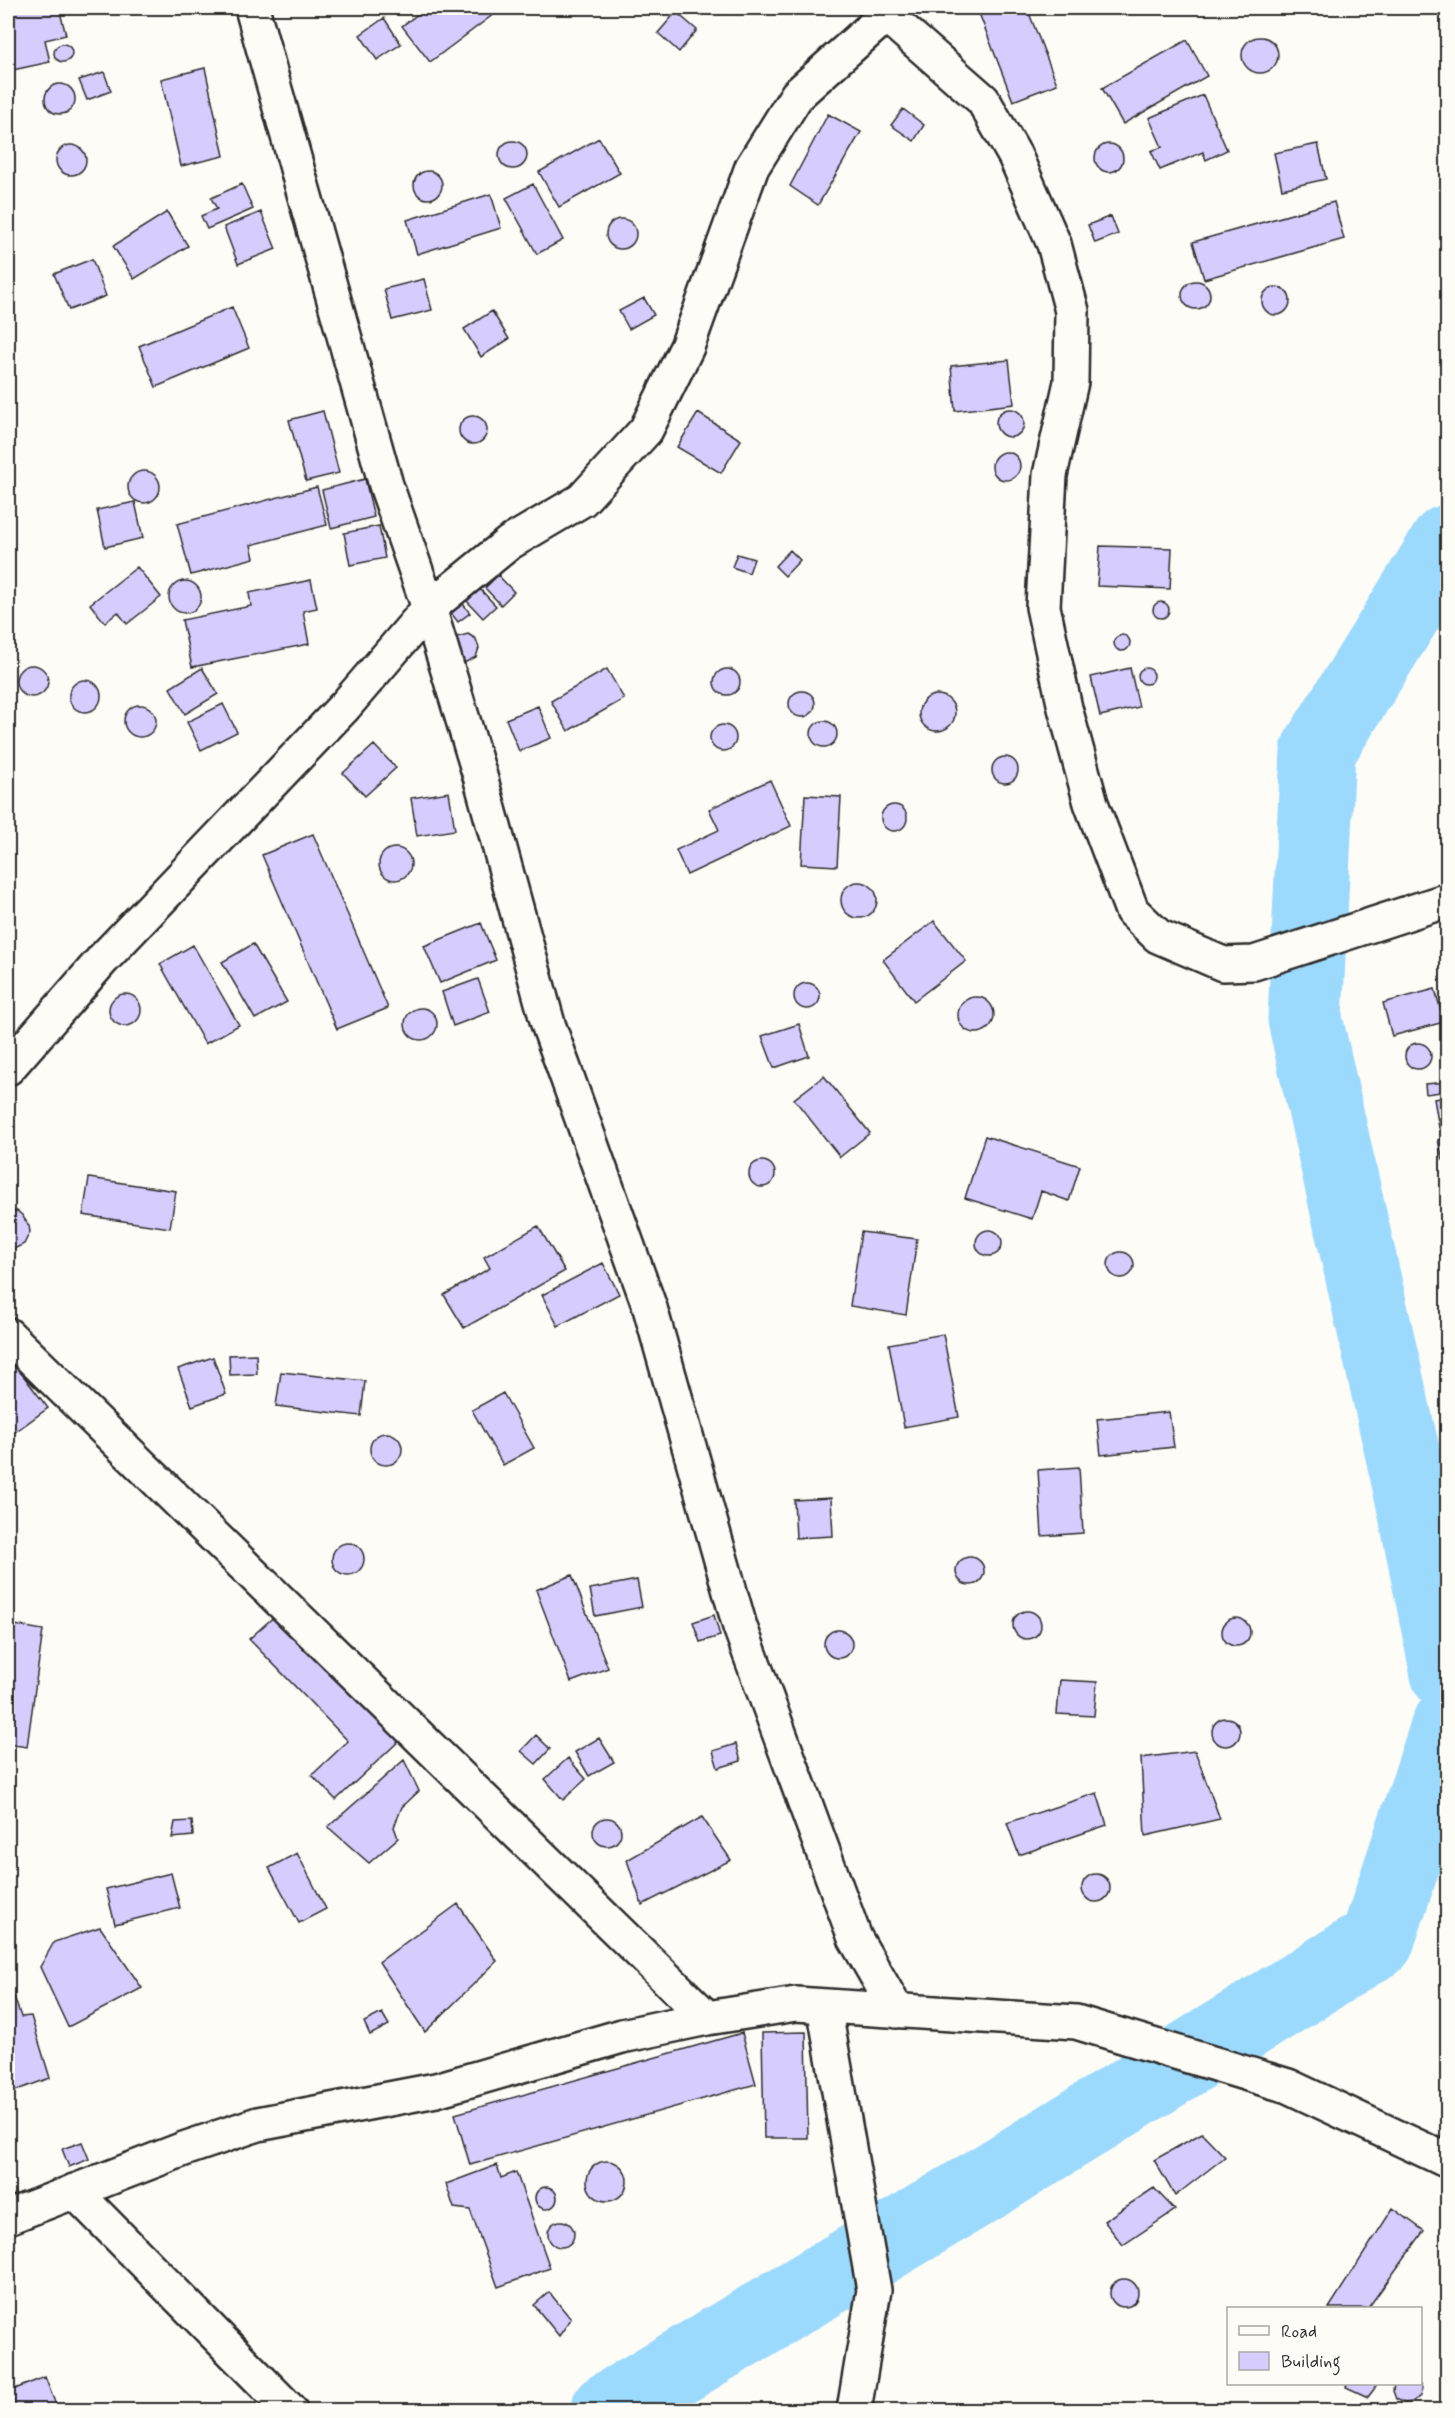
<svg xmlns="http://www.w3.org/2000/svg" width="1455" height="2418" viewBox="0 0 1455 2418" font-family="Mynerve,sans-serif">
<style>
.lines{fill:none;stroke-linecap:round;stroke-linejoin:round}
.river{stroke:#9cdafd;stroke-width:75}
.building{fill:#d7ccfe;stroke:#2b2b2b;stroke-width:1.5}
.street-casing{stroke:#2b2b2b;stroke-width:38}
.street{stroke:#fdfcf7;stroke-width:33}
</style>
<rect width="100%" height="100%" fill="#fdfcf7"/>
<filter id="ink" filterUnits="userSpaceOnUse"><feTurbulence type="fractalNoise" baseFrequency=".0167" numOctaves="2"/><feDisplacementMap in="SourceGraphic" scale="12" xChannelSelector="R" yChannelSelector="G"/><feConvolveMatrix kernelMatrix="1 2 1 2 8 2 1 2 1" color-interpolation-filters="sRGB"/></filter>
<g filter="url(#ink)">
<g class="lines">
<path class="river" d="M1448,542L1318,751L1305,1019L1414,1504L1448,1674
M608,2410L982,2186L1377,1941L1448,1727"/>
</g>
<path class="building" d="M13,8H59L66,35L45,40L50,62L8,71V9Z
M426,8H502L430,62L402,26Z
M710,8H733L720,14Z
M977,8H1027L1057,84L1013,101Z
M676,12L697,30L679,52L658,33Z
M384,18L401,44L377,60L360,35Z
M1242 55a18 18 0 1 1 36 0a18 18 0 1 1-36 0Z
M1187,40L1207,76L1123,124L1102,88Z
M54 53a9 9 0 1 1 18 0a9 9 0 1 1-18 0Z
M205,68L224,156L181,166L161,79Z
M104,72L111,91L87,100L79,80Z
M45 99a15 15 0 1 1 30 0a15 15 0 1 1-30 0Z
M1203,95L1227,150L1206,160L1203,152L1160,170L1151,151L1162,147L1149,118Z
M903,109L924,125L914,141L891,125Z
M828,114L861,132L818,205L790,186Z
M599,138L620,173L559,207L539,172Z
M499 155a14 14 0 1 1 28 0a14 14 0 1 1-28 0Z
M1095 158a14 14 0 1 1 28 0a14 14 0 1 1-28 0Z
M1318,144L1326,179L1282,189L1274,153Z
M56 160a15 15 0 1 1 30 0a15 15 0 1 1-30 0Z
M414 185a14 14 0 1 1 28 0a14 14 0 1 1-28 0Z
M242,184L253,209L207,229L201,216L217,209L211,198Z
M533,184L563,240L537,254L506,198Z
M491,194L501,228L417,254L407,220Z
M1334,202L1344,239L1204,279L1193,242Z
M167,212L188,246L134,279L113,246Z
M261,212L276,249L238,264L224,227Z
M1111,216L1118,234L1095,243L1088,225Z
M606 234a15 15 0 1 1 30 0a15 15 0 1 1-30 0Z
M92,259L106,296L69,310L54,274Z
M424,279L432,310L392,320L384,289Z
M1182 295a14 14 0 1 1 28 0a14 14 0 1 1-28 0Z
M1262 301a14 14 0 1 1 28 0a14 14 0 1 1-28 0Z
M644,298L654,315L629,329L619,311Z
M232,307L249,348L156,387L139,346Z
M492,311L509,339L481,357L464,329Z
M1009,360L1014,404L955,411L951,366Z
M996 423a14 14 0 1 1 28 0a14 14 0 1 1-28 0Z
M323,411L339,473L306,481L289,420Z
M698,413L741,440L721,473L677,447Z
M459 430a14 14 0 1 1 28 0a14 14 0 1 1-28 0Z
M992 466a14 14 0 1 1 28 0a14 14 0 1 1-28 0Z
M128 487a16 16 0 1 1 32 0a16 16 0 1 1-32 0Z
M365,479L374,517L331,528L322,490Z
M317,487L327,525L251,545L254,558L191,575L177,524Z
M135,502L143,538L105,547L97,510Z
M379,526L385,558L350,565L344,533Z
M1100,546L1172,548L1170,589L1097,586Z
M790,550L800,560L785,576L775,566Z
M737,554L754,559L749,573L732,567Z
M137,567L161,597L127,624L118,612L105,623L90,604Z
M498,575L514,592L501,605L485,588Z
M311,580L317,608L303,611L309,644L192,667L182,620L251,606L249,593Z
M169 597a16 16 0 1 1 32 0a16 16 0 1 1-32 0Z
M480,589L496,606L483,618L467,601Z
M1153 610a8 8 0 1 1 16 0a8 8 0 1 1-16 0Z
M463,604L470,613L458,622L451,613Z
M468,634L476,639L479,648L476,657L464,663L459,662L454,638Z
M1114 643a8 8 0 1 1 16 0a8 8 0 1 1-16 0Z
M16 681a16 16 0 1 1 32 0a16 16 0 1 1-32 0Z
M1138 676a8 8 0 1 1 16 0a8 8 0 1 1-16 0Z
M202,668L218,694L185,714L170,688Z
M1130,668L1139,707L1100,716L1091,677Z
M714 682a13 13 0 1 1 26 0a13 13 0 1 1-26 0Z
M607,669L624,699L568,731L551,701Z
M69 696a16 16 0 1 1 32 0a16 16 0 1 1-32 0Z
M789 704a13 13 0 1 1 26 0a13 13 0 1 1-26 0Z
M919 713a18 18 0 1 1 36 0a18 18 0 1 1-36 0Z
M223,704L237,732L201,750L187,722Z
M124 721a16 16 0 1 1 32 0a16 16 0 1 1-32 0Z
M538,706L551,738L519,751L506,719Z
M811 734a13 13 0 1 1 26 0a13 13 0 1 1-26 0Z
M710 738a13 13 0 1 1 26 0a13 13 0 1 1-26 0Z
M374,745L396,768L365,796L343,773Z
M992 770a13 13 0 1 1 26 0a13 13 0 1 1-26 0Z
M770,780L791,826L687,875L676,850L719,830L709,809Z
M449,792L455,830L417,836L411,798Z
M805,795L841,797L837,866L801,864Z
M881 818a13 13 0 1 1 26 0a13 13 0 1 1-26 0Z
M313,834L388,1008L337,1029L262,855Z
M379 864a16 16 0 1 1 32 0a16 16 0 1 1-32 0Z
M841 900a18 18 0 1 1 36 0a18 18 0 1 1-36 0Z
M934,921L966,961L914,1001L883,960Z
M481,923L496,960L440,983L424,946Z
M253,944L287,1002L255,1019L222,962Z
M193,945L239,1025L205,1044L160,964Z
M478,979L490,1012L453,1026L442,992Z
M794 996a13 13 0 1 1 26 0a13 13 0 1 1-26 0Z
M1435,989L1444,1022L1392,1036L1383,1003Z
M109 1010a16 16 0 1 1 32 0a16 16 0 1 1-32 0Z
M958 1015a18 18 0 1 1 36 0a18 18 0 1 1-36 0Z
M405 1024a16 16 0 1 1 32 0a16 16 0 1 1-32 0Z
M799,1024L809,1056L774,1068L762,1036Z
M1405 1056a13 13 0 1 1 26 0a13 13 0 1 1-26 0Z
M824,1076L870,1133L840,1157L794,1099Z
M1448,1082V1091L1426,1094L1425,1084Z
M1448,1097V1127L1439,1128L1434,1099Z
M985,1136L1080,1166L1069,1201L1041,1191L1032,1219L965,1198Z
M1448,1137V1158L1443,1160L1438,1140Z
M749 1174a13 13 0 1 1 26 0a13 13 0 1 1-26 0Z
M89,1178L176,1191L170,1228L83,1215Z
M8,1211H17L22,1215L29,1226L30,1232L24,1244L12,1250L8,1249Z
M538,1226L565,1271L464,1328L444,1295L490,1268L484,1257Z
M976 1243a13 13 0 1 1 26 0a13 13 0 1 1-26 0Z
M861,1232L917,1239L906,1315L850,1306Z
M1108 1265a13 13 0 1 1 26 0a13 13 0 1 1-26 0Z
M603,1263L619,1294L558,1326L542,1295Z
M943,1334L959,1417L904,1427L889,1344Z
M256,1354L257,1374L230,1375L229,1355Z
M213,1357L226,1394L192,1406L178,1369Z
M12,1361L48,1408L8,1437V1365Z
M281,1372L365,1381L361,1416L276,1406Z
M503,1393L534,1448L503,1465L472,1410Z
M1169,1412L1174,1447L1101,1455L1097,1419Z
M370 1449a16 16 0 1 1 32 0a16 16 0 1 1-32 0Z
M1079,1467L1083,1533L1042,1536L1038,1470Z
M831,1498L833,1536L796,1538L794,1500Z
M332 1559a16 16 0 1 1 32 0a16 16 0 1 1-32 0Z
M956 1571a14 14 0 1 1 28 0a14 14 0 1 1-28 0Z
M572,1575L608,1668L571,1682L536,1590Z
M637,1580L642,1607L595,1616L590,1589Z
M1013 1625a14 14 0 1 1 28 0a14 14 0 1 1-28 0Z
M278,1613L400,1740L336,1800L312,1775L348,1741L249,1639Z
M714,1615L720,1636L700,1642L693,1622Z
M1222 1632a14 14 0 1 1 28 0a14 14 0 1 1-28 0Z
M9,1624L43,1630L27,1747L8,1744Z
M824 1644a14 14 0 1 1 28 0a14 14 0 1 1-28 0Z
M1060,1680L1097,1682L1094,1716L1057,1714Z
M1212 1732a14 14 0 1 1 28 0a14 14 0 1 1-28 0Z
M536,1735L550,1749L536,1764L521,1751Z
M599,1738L614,1762L589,1776L575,1752Z
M736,1744L741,1761L718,1768L713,1751Z
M1195,1751L1220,1819L1145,1836L1141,1758Z
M568,1758L586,1779L563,1800L545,1779Z
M404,1760L419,1791L402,1807L394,1827L398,1838L369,1863L328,1827Z
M1097,1793L1107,1825L1019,1855L1007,1823Z
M702,1817L731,1860L642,1905L627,1860Z
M593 1832a14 14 0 1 1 28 0a14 14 0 1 1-28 0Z
M192,1821L193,1836L172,1838L175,1822Z
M297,1853L326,1909L299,1923L269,1868Z
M171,1873L180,1908L115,1924L106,1889Z
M1082 1888a14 14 0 1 1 28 0a14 14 0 1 1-28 0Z
M458,1904L497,1961L425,2032L379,1962Z
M100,1927L142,1988L68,2027L40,1967L54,1942Z
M8,1979L21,2017L31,2016L50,2078L9,2093L8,2088Z
M382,2013L389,2025L370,2035L364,2022Z
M806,2032L808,2138H764L762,2033Z
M742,2033L756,2084L470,2165L455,2114Z
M1202,2133L1225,2157L1175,2196L1154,2160Z
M82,2142L89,2159L69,2167L62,2149Z
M587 2181a20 20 0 1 1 40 0a20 20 0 1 1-40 0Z
M497,2165L501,2178L516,2172L550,2268L498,2287L470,2210L454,2208L446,2184Z
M535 2198a11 11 0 1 1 22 0a11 11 0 1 1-22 0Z
M1154,2188L1175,2210L1123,2245L1104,2221Z
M1393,2208L1424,2231L1368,2308H1329Z
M548 2234a13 13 0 1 1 26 0a13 13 0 1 1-26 0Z
M1110 2293a14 14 0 1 1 28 0a14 14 0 1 1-28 0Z
M549,2292L571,2319L559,2336L534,2305Z
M45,2377L58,2410H17L10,2391Z
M1348,2384H1378L1368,2397L1346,2387Z
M1394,2384H1420L1422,2388L1420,2396L1413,2402L1404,2403L1396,2399L1393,2391Z"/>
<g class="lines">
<g class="street-casing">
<path id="street" d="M252,8L386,485L429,608L480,776L548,1024L650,1308L740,1627L855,1938L897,2011
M886,15L983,100L1015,156L1054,244L1072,311L1071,382L1050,475L1043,607L1065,708L1091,803L1132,911L1158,936L1223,964L1254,963L1448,900
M8,1068L103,959L345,706L429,608L509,543L582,500L646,430L687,347L752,167L797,95L886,15L890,8
M8,1335L707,2018
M824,2006L874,2290L854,2410
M74,2191L290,2410
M8,2217L184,2149L258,2124L436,2090L622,2036L707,2018L796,2004L1076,2022L1288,2086L1448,2161"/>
</g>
<use href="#street" class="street"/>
</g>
</g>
<rect width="1455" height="2418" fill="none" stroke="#fdfcf7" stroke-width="30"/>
<rect x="15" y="15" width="1425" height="2388" fill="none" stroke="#2b2b2b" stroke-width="2" filter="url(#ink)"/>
<rect x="1227" y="2307" width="195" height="78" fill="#fdfcf7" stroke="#a9a8a5" stroke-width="1.5"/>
<rect x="1239" y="2326" width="30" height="9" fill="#fdfcf7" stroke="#a9a8a5" stroke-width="1.5"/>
<text x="1281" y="2337" font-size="18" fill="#2b2b2b">Road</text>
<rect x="1239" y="2352" width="30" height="18" fill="#d7ccfe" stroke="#a9a8a5" stroke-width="1.5"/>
<text x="1281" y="2367" font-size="18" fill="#2b2b2b">Building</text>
</svg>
